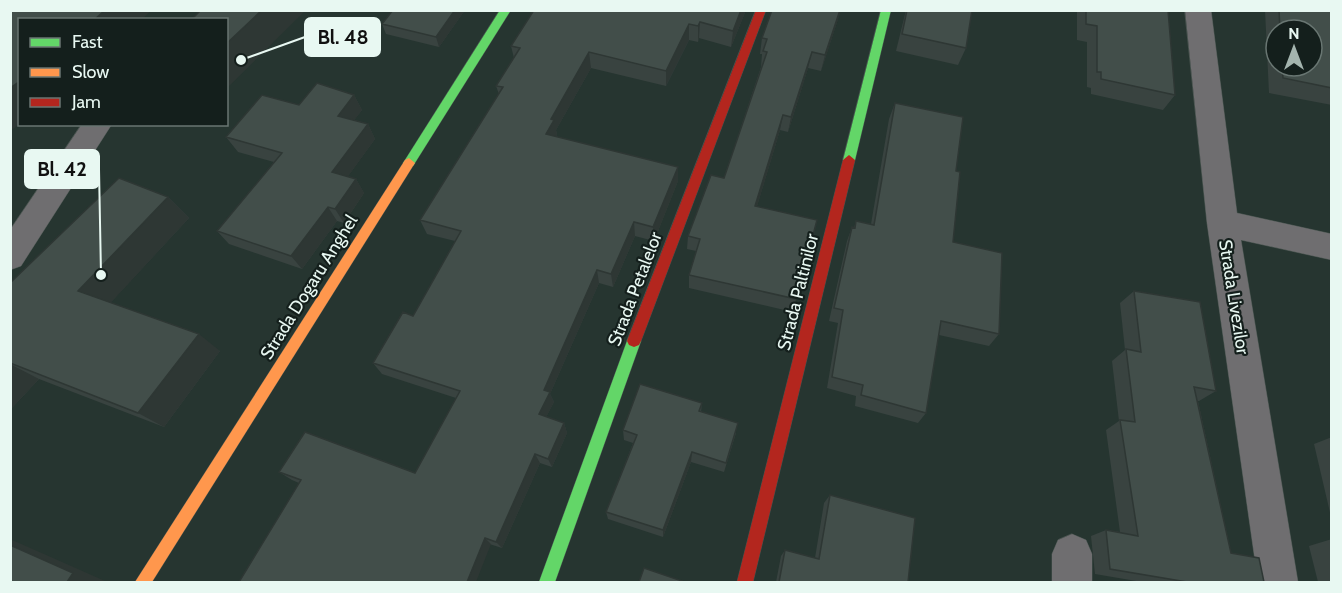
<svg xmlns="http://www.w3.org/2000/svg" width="1342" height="593" viewBox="0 0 1342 593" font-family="Cabin,sans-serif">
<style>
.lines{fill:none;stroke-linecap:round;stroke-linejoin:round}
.street-casing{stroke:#47534e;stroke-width:1}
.fast-casing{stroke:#47534e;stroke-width:1}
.slow-casing{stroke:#47534e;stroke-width:1}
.jam-casing{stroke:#47534e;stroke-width:1}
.street{fill:#6f6e70;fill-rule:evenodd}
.fast{fill:#63d668;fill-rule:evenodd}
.slow{fill:#ff974d;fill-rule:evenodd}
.jam{fill:#b3261e;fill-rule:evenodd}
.wall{fill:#394340;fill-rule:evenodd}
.shaded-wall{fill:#2e3734}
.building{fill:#424e4a;stroke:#2e3734;stroke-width:1.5}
.labels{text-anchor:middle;stroke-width:4.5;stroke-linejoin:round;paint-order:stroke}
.street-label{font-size:18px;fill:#e8f8f2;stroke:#141f1c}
.leader{fill:none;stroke:#e8f8f2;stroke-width:2}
.callout-dot{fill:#e8f8f2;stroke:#141f1c;stroke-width:2}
.callout{fill:#e8f8f2;stroke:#e8f8f2;stroke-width:2}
.callout-label{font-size:20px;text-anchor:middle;font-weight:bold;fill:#111}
</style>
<rect width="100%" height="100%" fill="#263530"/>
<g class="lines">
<g class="street-casing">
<path id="street" d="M1185,10H1211L1237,213L1332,234V260L1241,240L1298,582H1258L1207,223Z
M82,124H112L21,266L10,270V230Z
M1072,534L1086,540L1092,554V582H1052V554L1058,540Z"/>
</g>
<g class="fast-casing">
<path id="fast" d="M500,10H511L413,166H405L403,163L405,160Z
M881,10H891L855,160L849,165L843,160Z
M634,335L639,337L641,341L555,582H539L627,341L629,337Z"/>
</g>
<g class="slow-casing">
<path id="slow" d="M409,158L415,163L413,166L152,582H135L405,160Z"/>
</g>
<g class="jam-casing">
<path id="jam" d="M756,10H766L641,341L639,345L634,347L629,345L627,341Z
M849,155L855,160L753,582H737L843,160Z"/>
</g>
<use href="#street" class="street"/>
<use href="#fast" class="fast"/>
<use href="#slow" class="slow"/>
<use href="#jam" class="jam"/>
</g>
<path class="wall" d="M465,10L439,47L386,34L382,24Z
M534,10H746L731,47L699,38L698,42L689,40L666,86L591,68L556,130L557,135L556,137L678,167V181L654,241L635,236L613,287L599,283L550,394L554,402L546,417L564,423L567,433L552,467L540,463L502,548L299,483L292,480L279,472L415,473L456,398L382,374L373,363L413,316L455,241L427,234L420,220L499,94L496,86L514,58L511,46Z
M772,10H841L821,71L808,68L788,132L780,130L757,206L796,299L793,312L689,288V275L696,251L687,249L688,236L724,178L761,67L762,54H760L762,38Z
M906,10H972L966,48L958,65L896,51Z
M1077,10H1168L1175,95L1163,110L1091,94V88L1087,87V42L1077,40Z
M1265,10H1332V105L1269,93ZM1276,30H1312V66H1276Z
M354,95L362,110L354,120L368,124L375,139L348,176L356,179L364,193L344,223L337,221L302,269L229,244L217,231L274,162L238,152L226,137L299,105Z
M895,103L956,171L953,242L999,334L989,346L939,335L926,413L918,423L855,406L856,396L827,388L838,323L829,321L847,241L852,227L854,228L856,221L871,224L889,119Z
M168,197L189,218L110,303L220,351L164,427L39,379L10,410V283Z
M1134,291L1216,391L1199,401H1198L1231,553L1264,582H1142L1095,574L1091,536L1106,530L1120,532L1106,430L1119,421L1112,361L1125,350L1120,303Z
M702,403L701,412L736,433L724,472L691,462L663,537L608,519L606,512L633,443L624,440L623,430Z
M1332,437V521L1314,444Z
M830,495L908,582H776L781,556L785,550L815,558L824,503Z
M1332,539V582H1318L1309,546Z"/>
<path class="shaded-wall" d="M105,10H152L141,20H94Z
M262,10H306L226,89V44Z
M455,10H465L439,47L436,37Z
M741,10H746L731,47L733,31Z
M840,10H841L821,71L825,55Z
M700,22L699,38L698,42V26Z
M689,24V40L666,86V71Z
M589,52L591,68L556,130L557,135L550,149L546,134L551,119Z
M812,52L808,68L788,132L791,117Z
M20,81V124L10,131V88Z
M354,95L362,110L346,131L338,116Z
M783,115L780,130L753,220L755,206Z
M368,124L375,139L341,186L332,172Z
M678,167V181L654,241L653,227Z
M356,179L364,193L344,223L335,209Z
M168,197L189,218L104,310L78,291Z
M328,207L337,221L302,269L291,256Z
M634,222L635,236L613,287L611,274Z
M597,270L599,283L550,394L554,402L543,423L539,414L544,390Z
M199,334L220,351L164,427L138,413Z
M10,364L39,379L10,410Z
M564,423L567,433L552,467L548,459Z
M692,452L691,462L663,537V530Z
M535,454L540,463L502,548L496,542Z
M485,538L491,544L476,582H467Z
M10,539L105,581L104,582H67L10,545Z"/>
<path class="building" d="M10,10H105L94,20H20V81L10,88Z
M201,10H262L226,44V20H191Z
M393,10H455L436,37L382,24Z
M534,10H741L733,31L700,22L698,26L689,24L666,71L589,52L551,119L554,120L546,134L678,167L653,227L634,222L611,274L597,270L544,390L550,392L539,414L564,423L548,459L535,454L496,542L485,538L467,582H239L301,480L279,472L305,432L415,473L460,391L373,363L403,312L413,316L461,231L420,220L503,87L496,86L520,48L511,46Z
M772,10H840L825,55L812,52L791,117L783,115L755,206L817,220L796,299L689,275L700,239L688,236L711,175L724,178L767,52L763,51L767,39L762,38Z
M907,10H972L966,48L902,34Z
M1086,10H1168L1175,95L1101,79V72H1097V26L1086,24Z
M1279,10H1332V88L1283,78L1282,66H1312V30H1280Z
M317,83L354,95L338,116L368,124L332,172L356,179L335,209L328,207L291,256L217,231L282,153L226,137L262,95L299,105Z
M895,103L963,117L956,171L960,172L953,242L1002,253L999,334L941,321L926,413L861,395L863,385L832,377L843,310L834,308L852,227L855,228L856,221L874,225Z
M119,178L168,197L78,291L199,334L138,413L10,363V283Z
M1134,291L1200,302L1216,391L1194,387L1231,553L1259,558L1264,582H1187L1110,569L1106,530L1138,536L1120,420L1135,422L1126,349L1141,352Z
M640,384L702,403L699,411L738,423L726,463L692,452L663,530L606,512L637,435L623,430Z
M830,495L915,518L908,582H779L785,550L819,559Z
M10,545L73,573L67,582H10Z
M644,568L682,581L681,582H639Z"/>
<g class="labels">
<g class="street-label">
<text transform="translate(309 287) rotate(-58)" y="6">Strada Dogaru Anghel</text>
<text transform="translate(635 289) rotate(-69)" y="6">Strada Petalelor</text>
<text transform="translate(798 292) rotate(-76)" y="6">Strada Paltinilor</text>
<text transform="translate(1234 297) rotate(81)" y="6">Strada Livezilor</text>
</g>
</g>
<path class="leader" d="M241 60L305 37M101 275L99 169"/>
<g class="callout-dot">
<circle cx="241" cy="60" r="6"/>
<circle cx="101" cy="275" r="6"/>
</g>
<g class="callout">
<rect x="305" y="18" width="75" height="38" rx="6"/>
<rect x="25" y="150" width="74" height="38" rx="6"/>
</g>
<g class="callout-label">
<text x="343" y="44">Bl. 48</text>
<text x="62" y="176">Bl. 42</text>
</g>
<rect width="1342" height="593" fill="none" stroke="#e8f8f2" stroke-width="24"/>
<rect x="18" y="18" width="210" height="108" fill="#141f1c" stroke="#697672" stroke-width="1.5"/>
<rect x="30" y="38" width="30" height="9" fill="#63d668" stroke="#697672" stroke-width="1.5"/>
<text x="72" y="48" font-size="18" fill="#e8f8f2">Fast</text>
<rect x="30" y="68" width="30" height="9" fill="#ff974d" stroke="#697672" stroke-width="1.5"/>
<text x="72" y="78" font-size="18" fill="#e8f8f2">Slow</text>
<rect x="30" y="98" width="30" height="9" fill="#b3261e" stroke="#697672" stroke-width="1.5"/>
<text x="72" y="108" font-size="18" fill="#e8f8f2">Jam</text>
<g transform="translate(1294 48)"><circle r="28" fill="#141f1c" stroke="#697672" stroke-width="1.5"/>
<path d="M0-4.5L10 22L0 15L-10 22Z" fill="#a4b4ae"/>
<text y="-9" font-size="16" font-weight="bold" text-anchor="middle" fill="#e8f8f2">N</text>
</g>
</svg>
